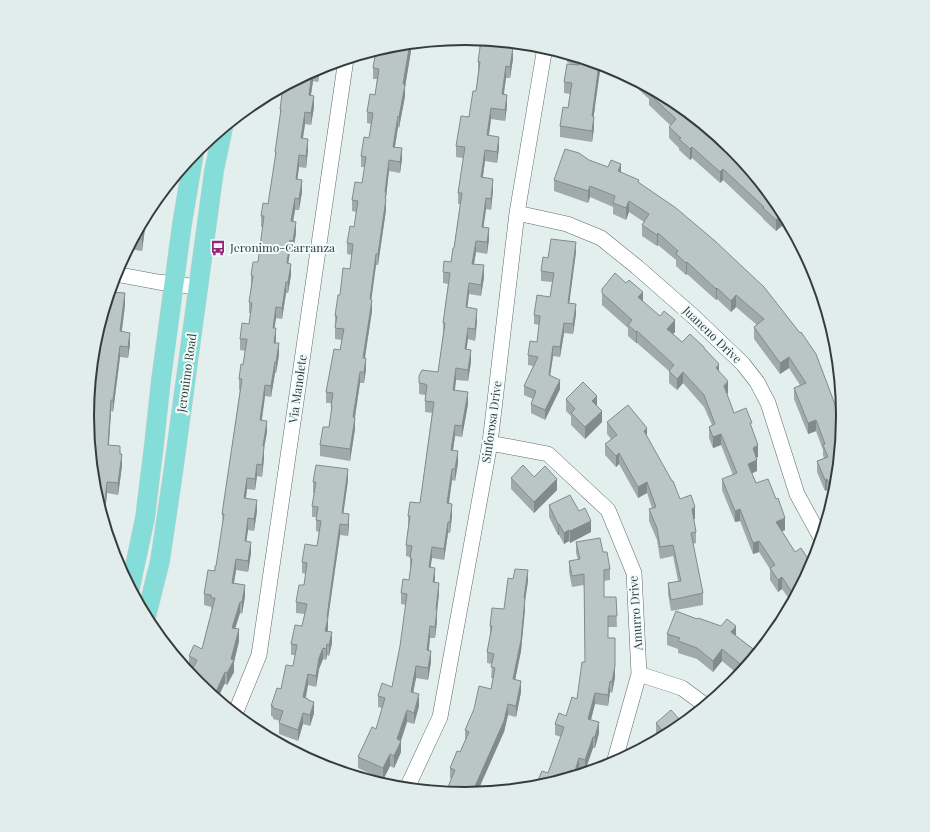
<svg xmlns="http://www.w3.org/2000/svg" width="930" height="832" viewBox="0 0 930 832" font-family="'Playfair Display',serif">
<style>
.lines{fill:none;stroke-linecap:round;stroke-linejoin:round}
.minor-casing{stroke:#616b6b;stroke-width:16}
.major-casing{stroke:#cbcccc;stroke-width:20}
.minor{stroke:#fff;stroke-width:15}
.major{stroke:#85ddd9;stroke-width:19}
.wall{fill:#a0aaa9}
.shaded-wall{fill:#828b8a}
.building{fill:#bac6c5;stroke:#828b8a}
.labels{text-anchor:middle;stroke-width:4;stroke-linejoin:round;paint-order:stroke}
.poi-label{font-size:12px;fill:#373c3b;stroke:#effcfb;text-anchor:start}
.street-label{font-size:12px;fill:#373c3b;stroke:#effcfb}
.rim{fill:none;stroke:#373c3b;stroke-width:2}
</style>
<rect width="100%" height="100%" fill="#e2efed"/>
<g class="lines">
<g class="minor-casing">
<path id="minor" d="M517,213L567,224L601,238L637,267L694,317L743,364L757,382L768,403L797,494L821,538
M115,274L158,282L198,287
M490,443L548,454L608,510L634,573L639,674L614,763
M639,674L682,688L705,705
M235,714L259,655L346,59
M407,788L440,717L490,443L517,213L545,47"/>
</g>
<g class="major-casing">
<path id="major" d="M130,588L138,551L145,518L154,445L161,380L182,224L194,153
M146,617L160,561L173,473L214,171L223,128"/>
</g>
<use href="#minor" class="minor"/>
<use href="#major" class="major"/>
</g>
<path class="wall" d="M502,42V46L513,59L510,78H506L504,94L507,106L505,121L491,119L489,135L499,148L497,163L485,161L483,177L493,190L491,210L486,209L483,227L489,239L487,254L476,252L474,264L484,277L481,296L469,294L467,308L477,321L475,341L468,339L466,350L471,362L468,381L456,380L455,390L468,404L462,437L455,436L453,451L458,463L455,481L452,480L449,504L452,516L450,533H448L444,560L432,558L430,567L435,579V582L439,594L437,610V621L435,638H430L429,651L431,662L428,680L416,678L413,693L419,706L414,724L407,722L401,741V752L394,768L390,766L383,780L358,768V757L376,729L382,708L378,707V696L392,687L400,646L406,605L401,604V593L409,580L410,570V557L406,556V545L408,527V516L420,503L432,413L425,412V395L419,394V376L438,372L443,334V323L448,284L443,283V272L451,262L454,248L460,204H458V193L463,158L456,157V146L468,117H469L476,91L478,73V62Z
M411,43V51L405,87V96L399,128L398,127L395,147L402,159L400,173L389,171L386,197V210L378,265H376L371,300L372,311L365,358L366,369L364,383H360L355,418V429L350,461L320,456V445L329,427L331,417V403H326V392L340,350L342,340L335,339V316L340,295L350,269L352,255L347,254V243L354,227L356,212L352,211V200L362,183L365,167H361V156L369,138L371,124L367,123V112L375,95L377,79H373V68Z
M567,54L601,64L595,103V109L593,117L594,128L592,142L560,137V126L568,108L570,94L564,93V82L571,64L567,62Z
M320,67L318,82L313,81L311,95L314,107L311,125L305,124L303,138L308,150L306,168L299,167L297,180L302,192L299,210H295L293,222L296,233L293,252L290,251L288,263L291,275L288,293H286L282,319L276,318L274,328L276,339V343L279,355L276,373H275L271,397L265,396L262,420L267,432L264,448V458L262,477L257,476L255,490L247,489L246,499L257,511L254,531L248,530L246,541L251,553L248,572L236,570L234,583L245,596L242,614L240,613L235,628L239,641L234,662V672L227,685L189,667V656L202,649L212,609H211V607L204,605V594L216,566L223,525L222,514L240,390H239V379L243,365L245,351L240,350V339L249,324L251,314L249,313V302L251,287V275L258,262L263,227H261V216L268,204L275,160V152L280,119V109L283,87Z
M622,74L675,102L779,206L800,245L786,232L782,226L776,231L763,219V218L723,180L720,183L692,158L690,160L679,150V148L669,138V127L671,126L649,105V99Z
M589,160L621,172L639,183L800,333L836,490L832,502L827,490L825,491L817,472V461L824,458L823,456V450L816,431L808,434L794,399V388L800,385L789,368L780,374L754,339V327L757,325L736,307L731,312L717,299L716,300L687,274L686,275L676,266V260L658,245L657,246L642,236V225L644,222L629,212L626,220L613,214V207L590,197L588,203L554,191V180Z
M147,213L142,251L128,249Z
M576,252L569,303L576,314L573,334L564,333L560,357L553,356L550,375L560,389L545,420L531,413V404L533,399L524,395V386L533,366L528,365V355L537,342L539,325L534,324V315L550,297L552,282L541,281V271L548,258Z
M626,283L643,301L675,332L673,334L682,342L704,349L719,371L728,393L727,394L734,413L752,429L758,457H756L757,471L752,473L756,483L785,530L782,531L795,552L812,565L792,603L782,589L778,592L770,580V569L759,552L753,554L740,521L735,522L722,490V479L733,475L721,445L713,448L709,438V427L712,425L704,407L683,383L677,390L669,383V371L637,343H636L628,336V328L602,305V289Z
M125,305L122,331L130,344L128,358L120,357L113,412L111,411L109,445L120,454L122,466L118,495L107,493L104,522L94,490L87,416Z
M566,399L602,422L585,439L571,425V416L566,411Z
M607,422L647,436L680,499L695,519H694L696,532V543L693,544L703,593V605L671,611L668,594V583L678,581L673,556L660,559L657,540L649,521V509L652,508L647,493L638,498L619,464L616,467L605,455V444L611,439L607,434Z
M534,477L557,490L534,513L511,489V478Z
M348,480L343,513L349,525L348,536L340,535L328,618V631L332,643L329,656L327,655L326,660L323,659L319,669L316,687L308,685L306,698L308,700L314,713L310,726L303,724L298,741L279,734V723L280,721L273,719V717L271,716V706L293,666L295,655H291V644L302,626L305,614L296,613V602L304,585L306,574L302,573V562L317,546L319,532L316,531V517H312V506L314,493H313V482Z
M549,505L579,511L591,532L570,543L569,541L564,544L559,535H558L549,517Z
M576,542L603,552L610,569V580L604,581V597H616L617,627H608V638L615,677L612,693L610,692L608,706L595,704L591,720L599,733L595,748H593L585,771L579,769L577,775L539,787L548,773L552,762L561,737L555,735V724L566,716L577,699L585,662L584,585L572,587L569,572V561L578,560L576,553Z
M528,581L525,598V609L521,651L515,680L521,692L516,717L508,715L504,732L451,779L450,778V768L460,752L465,741V730L491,689L493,678H491L492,664L487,663V652L490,636V626L504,609Z
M667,634L736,636L758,652L739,675L722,661L713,672L697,659L678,653V649L667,645Z
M680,720L675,730L660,738L656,733V723Z"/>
<path class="shaded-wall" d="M410,43H411V51L405,87V96L399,128V117L403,84Z
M513,47V59L510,78V67Z
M599,64H601L592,128V116L594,98Z
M506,66V78L502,105V94Z
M320,67L318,82V68Z
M313,71V81L309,107V95Z
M507,95V106L505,121V110Z
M314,96V107L311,125V113Z
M491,108V119L487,147V135Z
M305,112V124L301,149V138Z
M398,116V127L393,158V147Z
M594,117V128L592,142V131Z
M499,137V148L497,163V152Z
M308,139V150L306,168V156Z
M692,147V158L690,160V149Z
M402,148V159L400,173V162Z
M485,150V161L481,188V177Z
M299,155V167L296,191V179Z
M389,160V171L386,197V210L378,265V254L385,192Z
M621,164V175L618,171Z
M723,169V180L720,183V172Z
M493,179V190L491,210V199Z
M302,180V192L299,210V199Z
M590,186V197L588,203V191Z
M295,198V210L291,233V221Z
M486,198V209L482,238V227Z
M629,201V212L626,220V208Z
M147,213L142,251V239L145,217Z
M782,215V226L776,231V220Z
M296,222V233L293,252V241Z
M489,228V239L487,254V242Z
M658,233V245L657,246V235Z
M290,240V251L287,274V263Z
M476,241V252L472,275V264Z
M576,242V252L568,313V303Z
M376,254V265L370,310V299Z
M687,262V274L686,275V263Z
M291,264V275L288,293V282Z
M484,265V277L481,296V285Z
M286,282V293L282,319V308Z
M469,283V294L466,319V307Z
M717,288V299L716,300V289Z
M643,292V303L638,297Z
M125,293V305L120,343V331Z
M736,295V307L731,312V301Z
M372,300V311L363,369V358Z
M576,304V314L573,334V324Z
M276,307V318L273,339V328Z
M477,309V321L475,341V329Z
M675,320V332L667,340V329Z
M564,323V333L560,357V347Z
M276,328V339L274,354V343Z
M468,328V339L465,361V349Z
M637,331V343H636V332Z
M130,333V344L128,358V347Z
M279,343V355L276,373V362Z
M120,346V357L113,412V400Z
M553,346V356L549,384V375Z
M471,350V362L468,381V370Z
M789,357V368L780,374V363Z
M366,358V369L364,383V372Z
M275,362V373L271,397V386Z
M719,364V375L716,368Z
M456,368V380L453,402V390Z
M360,372V383L353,428V417Z
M683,372V383L677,390V379Z
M560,380V389L545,420V410Z
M728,381V393L724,397V386Z
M265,385V396L260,431V420Z
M468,392V404L462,437V426Z
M597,396V408L592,401Z
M111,400V411L108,456V445Z
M602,411V422L585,439V427Z
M355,418V429L350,461V449Z
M816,420V431L808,434V423Z
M267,421V432L264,448V458L262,477V465L263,446Z
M455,425V436L451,462V450Z
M647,428V440L644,431Z
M721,434V445L713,448V437Z
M758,445V457L753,459V448Z
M458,451V463L455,481V469Z
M619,453V464L616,467V456Z
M122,454V466L118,495V483Z
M757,460V471L748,475V464Z
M257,464V476L255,490V479Z
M348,469V480L342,524V513Z
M452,469V480L447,515V503Z
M247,478V489L244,510V498Z
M557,479V490L534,513V502Z
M827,479V490L825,491V480Z
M107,482V493L104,522L103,519Z
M647,482V493L638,498V487Z
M257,500V511L254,531V519Z
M452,504V516L450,533V522Z
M695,507V519L692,520V509Z
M740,509V521L735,522V511Z
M349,514V525L348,536V525Z
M248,518V530L245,552V541Z
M785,518V530L776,534V522Z
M591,521V532L570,543V531Z
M448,522V533L444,560V549Z
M340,524V535L328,619V618V628L325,642V631L327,617Z
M558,524H559V535H558Z
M569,530V541L564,544V533Z
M759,541V552L753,554V543Z
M251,542V553L248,572V561Z
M432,547V558L429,578V567Z
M236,559V570L232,594V583Z
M435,568V579L433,593V582Z
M528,570V581L524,608V598Z
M782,577V589L778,592V580Z
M439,583V594L436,621V609Z
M245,585V596L242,614V602Z
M525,598V609L521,651L513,690V679Z
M240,602V613L232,639V628Z
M437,610V621L435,638V627Z
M430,626V638L427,662V650Z
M736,626V637L731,632Z
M239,629V641L234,662V672L227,685V673Z
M332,632V643L329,656V645Z
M327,644V655L326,660V649Z
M323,648V659L319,669L316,687V676L319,658Z
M722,649V661L713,672V661Z
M431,651V662L428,680V668Z
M416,666V678L411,703V692Z
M615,666V677L612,693V682Z
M225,672V683L217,700L214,696Z
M308,674V685L303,708V697Z
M521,681V692L516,717V706Z
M610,681V692L608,706V695Z
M595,693V704L588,730V719Z
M419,694V706L414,724V713Z
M314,702V713L310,726V715Z
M508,704V715L504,732L477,793H472Z
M407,710V722L400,743L401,741V752L394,768V756L397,739Z
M303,713V724L298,741V730Z
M599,722V733L595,748V737Z
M593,737V748L585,771V760Z
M390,754V766L383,780V768Z
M579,758V769L577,775L575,776V771Z
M571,770V777L567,778Z"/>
<path class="building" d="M481,40L501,42V45L513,47L510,67L506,66L502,94L507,95L505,110L491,108L487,135L499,137L497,152L485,150L481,177L493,179L491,199L486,198L482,227L489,228L487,242L476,241L472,264L484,265L481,285L469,283L466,307L477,309L475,329L468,328L465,349L471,350L468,370L456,368L453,390L468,392L462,426L455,425L451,450L458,451L455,469H452L447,503L452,504L450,522H448L444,549L432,547L429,567L435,568L433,582L439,583L436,609L437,610L435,627L430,626L427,650L431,651L428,668L416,666L411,692L419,694L414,713L407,710L397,739L401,741L394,756L390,754L383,768L358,757L372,727L376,729L385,698L378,696L382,683L392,687L400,646L407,594L401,593L403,579L409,580L412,559L410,558L412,546L406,545L410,516H408L410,502L420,503L434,402L425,401L427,385H425V384L419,383V376L422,370L438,372L445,323H443L450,273L443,272L444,261L451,262L453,248H454L462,193H458L465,147L456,146L461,116L468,117V116L469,117L473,91H476L480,62H478Z
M410,43L403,84L405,85L399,117L398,116L393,147L402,148L400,162L389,160L385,192H386L385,198L386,199L378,254H376L370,299L372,300L363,358H366L364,372H360L353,417L355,418L350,449L320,445L323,427H329L332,406H331L333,393L326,392L334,349L340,350L344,329L335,328L337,316H335L338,295H340L343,268L350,269L353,244L347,243L350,226L354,227L358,201L352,200L355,182L362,183L366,157L361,156L364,137L369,138L373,113L367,112L370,94L375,95L379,69L373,68L376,50L391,45Z
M580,58L599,64L592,116L594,117L592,131L560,126L563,107L568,108L572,83L564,82L567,64L579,65Z
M312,71L309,95L314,96L311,113L305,112L301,138L308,139L306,156L299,155L296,179L302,180L299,199L295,198L291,221L296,222L293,241L290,240L287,263L291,264L288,282H286L282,308L276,307L273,328H276L274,343H279L276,362H275L271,386L265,385L260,420L267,421L263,446L264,447L262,465L257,464L255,479L247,478L244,498L257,500L254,519L248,518L245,541L251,542L248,561L236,559L232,583L245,585L242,602H240L232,628L239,629L231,659L234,660L227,673L225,672L214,696L198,683L190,674L197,660L189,656L194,645L202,649L215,598H211V595L204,594L208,570L215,571V566H216L224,514H222L242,379H239L241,364L243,365L247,339H240L242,323L249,324L252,303L249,302L253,276L251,275L253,262H258L264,216H261L263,203L268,204L276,152H275L281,109H280L283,87Z
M648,87L675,102L732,149L779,206L788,223L786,220L782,215L776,220L763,208L764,207L723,169L720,172L692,147L690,149L679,139L681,138L669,127L676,119L649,94L652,91Z
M565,149L579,153L589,160L608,167L611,160L621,164L618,171L639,180L638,182L676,208L715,241L764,287L800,333L801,332L816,354L842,423L836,490L834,496L827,479L825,480L817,461L828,457L823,445L825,444L816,420L808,423L794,388L806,383L789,357L780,363L754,327L764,319L736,295L731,301L717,288L716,289L687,262L686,263L676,254L678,251L658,233L657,235L642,225L649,214L629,201L626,208L613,203L615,196L590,186L588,191L554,180Z
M145,217L142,239L133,238Z
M551,239L576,242L568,303L576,304L573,324L564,323L560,347L553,346L549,375L560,380L545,410L531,404L536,391L524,386L538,357L528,355L530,341L537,342L540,316L534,315L537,295L550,297L554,273L541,271L543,257L548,258Z
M615,273L626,283L629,280L643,292L638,297L660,316L664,311L675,320L667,329L682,342L690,334L704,347V348L719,364L716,368L728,381L724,386L734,413L746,408L752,423H750L758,445L753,448L757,460L748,464L756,483L768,479L776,499L778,498L785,518L776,522L795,552L801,548L812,565L795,597L782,577L778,580L770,568L775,565L759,541L753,543L740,509L735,511L722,479L737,473L721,434L713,437L709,427L715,424L704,395L683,372L677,379L669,371L674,365L637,331L636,332L628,325L632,320L602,293V289Z
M110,292L125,293L120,331L130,333L128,347L120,346L113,400H111L108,445L120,446V454H122L118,483L107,482L103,519L94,490L90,450L92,437H89L87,416L94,342Z
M583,382L597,396L592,401L602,411L585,427L571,413L575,409L566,399Z
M628,405L647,428L644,431L672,481H673L680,499L691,495L695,507L692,509L696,532L691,533L703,593L671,600L668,583L681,581L673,545L660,547L657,528L649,509L656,507L647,482L638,487L619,453L616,456L605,444L617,435L607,422Z
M316,465L348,469L342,513L349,514L348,525L340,524L334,566L327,617L328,618L325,631L332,632L329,645L327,644L326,649L323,648L319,658L316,676L308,674L303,697L308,699V700L314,702L310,715L303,713L298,730L279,723L283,711L273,708V706H271L277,688L281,689L286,665L293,666L297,645L291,644L295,625L302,626L307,604L296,602L299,585H304L307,563L302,562L305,544L317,546L321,521L316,520L318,507L312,506L316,482H313Z
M523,465L534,477L545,466L557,479L534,502L511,478Z
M570,495L579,511L585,508L591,521L570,531L569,530L564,533L559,524H558L549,505Z
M600,538L603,552H607L610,569L604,570V597H616L617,616H608V638H615V666L612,682L610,681L608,695L595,693L588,719L599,722L595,737H593L585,760L579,758L575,771L571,770L567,778L539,787H535L542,771L548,773L552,762L564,727L555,724L559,713L566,716L572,697L577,699L582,662H585L584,574L572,576L569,561L580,559L576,542Z
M515,569L528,570L524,598H525L521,640L513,679L521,681L516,706L508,704L504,721L472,793L465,794L446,792L455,770L450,768L457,751L460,752L469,732L465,730L474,709L479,686L491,689L495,668L491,667L494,654L487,652L492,626H490L492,608L504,609L508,578L513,579Z
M676,611L697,619L698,618L721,626L727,619L736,626L731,632L753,649L754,648L758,652L745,668L722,649L713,661L697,648L678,641L680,638L667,634Z
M671,710L680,720L690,712L693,716L675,730L666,735L656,723Z"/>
<defs>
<g id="bus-bare" transform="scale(1.2)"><path d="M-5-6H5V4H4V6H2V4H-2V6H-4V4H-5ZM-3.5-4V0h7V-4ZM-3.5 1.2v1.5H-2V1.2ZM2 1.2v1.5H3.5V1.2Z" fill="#9a227c" stroke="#effcfb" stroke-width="2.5" paint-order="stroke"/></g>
</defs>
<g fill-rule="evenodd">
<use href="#bus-bare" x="218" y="248"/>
</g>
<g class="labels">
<g class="poi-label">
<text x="230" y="252">Jeronimo-Carranza</text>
</g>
<g class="street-label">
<text transform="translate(712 335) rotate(44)" y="4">Juaneno Drive</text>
<text transform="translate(187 373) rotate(-82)" y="4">Jeronimo Road</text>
<text transform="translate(298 389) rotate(-82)" y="4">Via Manolete</text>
<text transform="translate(492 422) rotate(-82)" y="4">Sinforosa Drive</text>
<text transform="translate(636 613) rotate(-94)" y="4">Amurro Drive</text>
</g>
</g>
<path d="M0 0H930V832H0ZM94 416a371 371 0 1 1 742 0a371 371 0 1 1-742 0Z" fill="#e0edec" fill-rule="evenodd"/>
<path class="rim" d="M94 416a371 371 0 1 1 742 0a371 371 0 1 1-742 0Z"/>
</svg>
